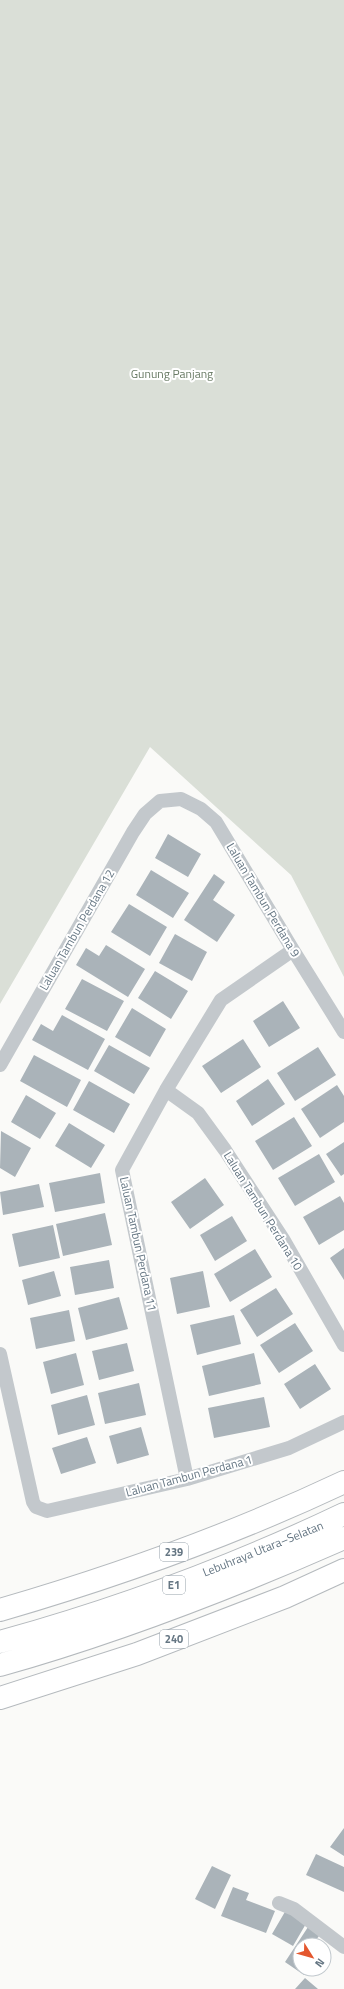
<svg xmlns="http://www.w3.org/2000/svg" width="344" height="1989" viewBox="0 0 344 1989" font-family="'Titillium Web',sans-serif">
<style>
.green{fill:#dadfd7}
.building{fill:#aab3b9}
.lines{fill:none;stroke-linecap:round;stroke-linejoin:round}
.primary-casing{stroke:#b5babe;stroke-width:24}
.highway-casing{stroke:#b4b9bd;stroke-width:24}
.street{stroke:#c3c8cc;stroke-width:14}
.primary{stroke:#fff;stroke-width:22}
.highway{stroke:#fff;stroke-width:22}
.labels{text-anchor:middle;stroke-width:4;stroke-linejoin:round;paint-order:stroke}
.shield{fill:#fff;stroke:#939fa8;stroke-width:1}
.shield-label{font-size:11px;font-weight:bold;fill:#657683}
.park-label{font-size:12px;fill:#687a64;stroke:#fff}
.street-label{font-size:12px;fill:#657683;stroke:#fff}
</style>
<rect width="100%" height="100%" fill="#fafaf8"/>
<path class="green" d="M0,0H344V977L291,875L150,747L0,1004Z"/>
<path class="building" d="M168,834L201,854L188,877L155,858Z
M151,870L189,893L173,918L136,895Z
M214,874L225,882L213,900L235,915L217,942L184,920Z
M129,904L167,927L150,956L111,932Z
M175,934L207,952L192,981L159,963Z
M106,945L145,969L128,997L76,965L86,948L99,956Z
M155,971L188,991L171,1019L138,998Z
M82,979L124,1001L107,1031L65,1009Z
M283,1001L300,1028L269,1047L253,1021Z
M132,1008L166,1029L150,1057L115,1037Z
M62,1015L105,1039L88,1070L32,1040L41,1024L53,1031Z
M243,1039L261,1067L221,1093L202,1066Z
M109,1045L150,1068L134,1094L94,1071Z
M318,1047L336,1075L295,1101L277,1073Z
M34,1055L81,1080L67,1107L20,1081Z
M268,1079L285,1104L252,1126L236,1101Z
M89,1081L130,1104L114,1133L73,1110Z
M337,1085L344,1096V1122L320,1138L301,1109Z
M26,1095L56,1113L40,1139L11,1122Z
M294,1117L312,1146L273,1170L255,1141Z
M69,1123L105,1145L91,1168L55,1146Z
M1,1131L31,1148L15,1177L0,1168Z
M344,1142V1174L341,1176L326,1154Z
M319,1154L335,1182L295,1206L278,1178Z
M100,1173L105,1203L55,1212L49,1183Z
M205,1178L224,1205L190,1229L171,1202Z
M39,1184L44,1207L3,1215L0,1192Z
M340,1196L344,1203V1230L319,1245L303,1217Z
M105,1213L112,1245L63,1256L56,1224Z
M232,1216L247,1241L215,1261L200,1235Z
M53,1225L60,1258L19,1267L12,1234Z
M344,1248V1280L330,1258Z
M255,1249L272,1277L230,1302L214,1274Z
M109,1260L114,1288L75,1295L70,1267Z
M54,1271L61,1296L28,1305L22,1280Z
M203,1271L210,1307L177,1314L170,1278Z
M276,1288L293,1314L257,1337L240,1310Z
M119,1297L128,1329L86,1340L78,1308Z
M69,1310L75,1341L36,1349L30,1318Z
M234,1315L241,1344L197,1355L190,1325Z
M295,1323L313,1351L279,1373L260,1345Z
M127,1343L134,1371L99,1380L92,1351Z
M76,1353L84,1385L51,1394L43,1362Z
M254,1353L261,1384L209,1396L202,1366Z
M315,1364L331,1389L300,1409L284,1384Z
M139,1383L146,1415L105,1424L98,1393Z
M87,1395L95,1425L58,1435L51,1405Z
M264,1397L270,1427L214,1438L208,1408Z
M141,1427L149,1455L117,1464L109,1436Z
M87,1437L96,1463L61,1474L52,1448Z
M344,1828V1856L330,1847Z
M316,1854L344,1867V1892L306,1875Z
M212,1866L231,1875L215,1909L195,1899Z
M233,1887L249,1893L246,1900L275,1911L266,1933L221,1916Z
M286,1910L307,1922L293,1946L272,1934Z
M310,1924L322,1932L316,1940L324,1945H300V1969H308L304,1975L285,1962Z
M305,1978L318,1989H295Z"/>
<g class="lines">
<g class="primary-casing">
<path id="primary" d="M0,1610C117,1576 234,1534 344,1482
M0,1698L137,1654L285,1597L344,1570"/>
</g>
<g class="highway-casing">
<path id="highway" d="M0,1642C116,1610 235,1566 344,1514
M0,1665C117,1632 233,1587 344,1538"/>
</g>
<path class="street" d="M0,1065L133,832L145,814L160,801L181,799L201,809L216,822L293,950L344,1032
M166,1090L198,1113L225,1150L283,1239L344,1345
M0,1354L33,1502L36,1507L47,1511L187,1479L289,1448L344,1422
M187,1479L122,1170L166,1090L221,1000L293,950
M279,1903L294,1909L344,1947"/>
<use href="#primary" class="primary"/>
<use href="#highway" class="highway"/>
</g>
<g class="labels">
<g class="shield">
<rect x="160" y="1543" width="28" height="18" rx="3"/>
<rect x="163" y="1576" width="22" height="18" rx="3"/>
<rect x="160" y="1630" width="28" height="18" rx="3"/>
</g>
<g class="shield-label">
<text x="174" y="1556">239</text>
<text x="174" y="1589">E1</text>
<text x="174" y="1643">240</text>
</g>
<g class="park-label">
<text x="172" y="378">Gunung Panjang</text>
</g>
<g class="street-label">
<text transform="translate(263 900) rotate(59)" y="4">Laluan Tambun Perdana 9</text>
<text transform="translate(77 930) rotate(-60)" y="4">Laluan Tambun Perdana 12</text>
<text transform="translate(263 1211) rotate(58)" y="4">Laluan Tambun Perdana 10</text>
<text transform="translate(138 1244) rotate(78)" y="4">Laluan Tambun Perdana 11</text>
<text transform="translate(189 1476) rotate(-15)" y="4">Laluan Tambun Perdana 1</text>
<text transform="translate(263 1549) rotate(-22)" y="4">Lebuhraya Utara–Selatan</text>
</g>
</g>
<g transform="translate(312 1957) rotate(127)"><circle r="19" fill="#ffffff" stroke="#c1c8cd"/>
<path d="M0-3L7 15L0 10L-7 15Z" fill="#e4572e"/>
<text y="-6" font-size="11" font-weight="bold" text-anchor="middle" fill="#657683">N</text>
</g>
</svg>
